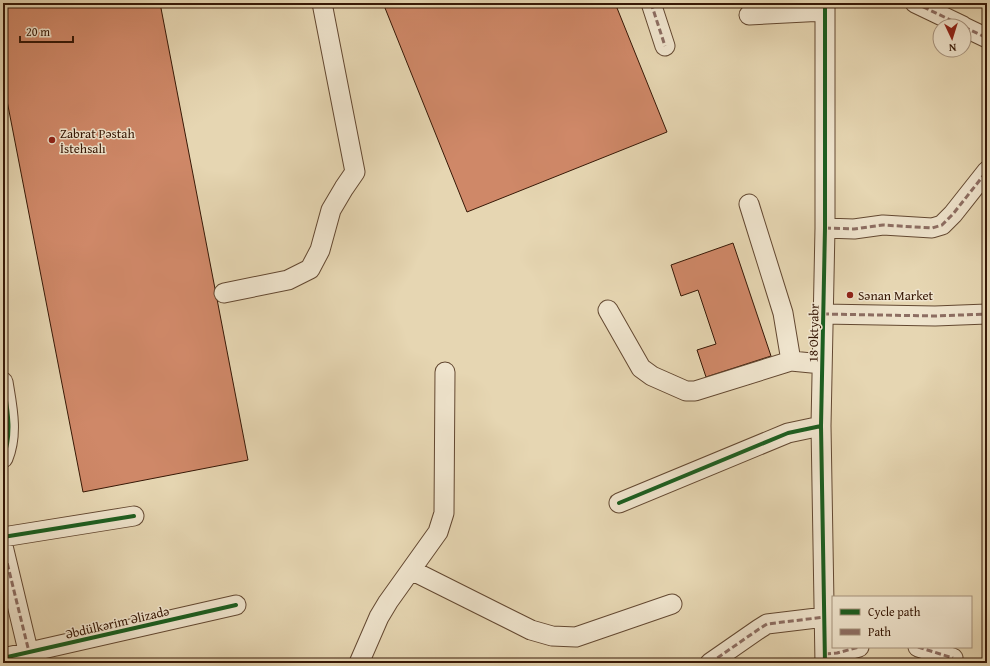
<svg xmlns="http://www.w3.org/2000/svg" width="990" height="666" viewBox="0 0 990 666" font-family="'Gentium Book Plus',serif">
<style>
.building{fill:#cf8868;stroke:#371806}
.lines{fill:none;stroke-linecap:round;stroke-linejoin:round}
.minor-casing{stroke:#634831;stroke-width:21}
.minor{stroke:#efe4cd;stroke-width:19}
.quiet{stroke:#8d6e63;stroke-width:3;stroke-dasharray:6 3;stroke-linecap:butt}
.cycleway-casing{stroke:#efe4cd;stroke-width:6}
.cycleway{stroke:#1b5e20;stroke-width:4}
.poi-dot{fill:#8f2418;stroke:#efe4cd;stroke-width:1.5}
.labels{text-anchor:middle;stroke-width:3;stroke-linejoin:round;paint-order:stroke}
.poi-label{font-size:13px;fill:#371806;stroke:#efe4cd;text-anchor:start}
.street-label{font-size:13px;fill:#371806;stroke:#efe4cd}
</style>
<rect width="100%" height="100%" fill="#e6d6b2"/>
<filter id="stains"><feTurbulence type="fractalNoise" baseFrequency=".005" numOctaves="4"/><feColorMatrix values="0 0 0 0 .2 0 0 0 0 .09 0 0 0 0 .02 0 0 0 .5 -.17"/></filter>
<radialGradient id="worn" r=".72"><stop offset=".6" stop-color="#630" stop-opacity="0"/><stop offset="1" stop-color="#630" stop-opacity=".3"/></radialGradient>
<path class="building" d="M3,3H160L248,460L83,492L3,80Z
M383,3H615L667,132L467,212Z
M733,243L771,356L706,377L697,350L716,344L698,290L681,296L671,265Z"/>
<g class="lines">
<g class="minor-casing">
<path id="minor" d="M651,3L665,46
M825,3V228L821,426L825,663
M915,3L963,26
M749,15L825,11
M964,27L987,38
M749,204L783,313L791,361L822,364
M825,228L854,229L883,225L932,228L942,225L953,214L987,171
M224,293L288,280L310,269L320,250L331,210L344,188L355,172L322,3
M608,310L641,368L652,376L686,391H695L791,361
M823,314L935,316L987,314
M3,382C7,407 13,433 3,458
M619,503L788,433L821,426
M3,537L134,516
M3,546L31,663
M411,570L531,630L552,636L576,637L672,604
M918,647L953,658
M825,654L837,653L859,647
M3,658L236,605
M359,663L379,617L388,602L438,532L444,513L445,372
M710,663L759,629L767,624L825,617"/>
</g>
<use href="#minor" class="minor"/>
<path class="quiet" d="M651,3L665,46
M915,3L963,26
M964,27L987,38
M825,228L854,229L883,225L932,228L942,225L953,214L987,171
M823,314L935,316L987,314
M3,546L29,652
M918,647L953,658
M825,654L837,653L859,647
M710,663L759,629L767,624L825,617"/>
<g class="cycleway-casing">
<path id="cycleway" d="M825,3V228L821,426L825,663
M3,382C7,407 13,433 3,458
M619,503L788,433L821,426
M3,537L134,516
M3,658L236,605"/>
</g>
<use href="#cycleway" class="cycleway"/>
</g>
<g class="poi-dot">
<circle cx="52" cy="140" r="4"/>
<circle cx="850" cy="295" r="4"/>
</g>
<g class="labels">
<g class="poi-label">
<text x="60" y="138">Zabrat Pəstah<tspan x="60" dy="15">İstehsalı</tspan></text>
<text x="858" y="300">Sənan Market</text>
</g>
<g class="street-label">
<text transform="translate(813 333) rotate(-89)" y="5">18 Oktyabr</text>
<text transform="translate(117 622) rotate(-13)" y="5">Əbdülkərim Əlizadə</text>
</g>
</g>
<rect width="990" height="666" fill="none" stroke="#e6d6b2" stroke-width="16"/>
<rect x="4" y="4" width="982" height="658" fill="none" stroke="#371806" stroke-width="2"/>
<rect x="8" y="8" width="974" height="650" fill="none" stroke="#371806"/>
<rect x="832" y="596" width="140" height="52" fill="#efe4cd" stroke="#a5927d"/>
<rect x="840" y="609" width="20" height="6" fill="#1b5e20" stroke="#a5927d"/>
<text x="868" y="616" font-size="12" fill="#371806">Cycle path</text>
<rect x="840" y="629" width="20" height="6" fill="#8d6e63" stroke="#a5927d"/>
<text x="868" y="636" font-size="12" fill="#371806">Path</text>
<g transform="translate(952 38) rotate(176)"><circle r="19" fill="#efe4cd" stroke="#a5927d"/>
<path d="M0-3L7 15L0 10L-7 15Z" fill="#8f2418"/>
<text y="-6" font-size="11" font-weight="bold" text-anchor="middle" fill="#371806">N</text>
</g>
<path d="M20 36v6h53v-6" fill="none" stroke="#371806" stroke-width="2"/>
<text x="26" y="36" font-size="12" fill="#371806" stroke="#efe4cd" stroke-width="3" paint-order="stroke">20 m</text>
<rect width="100%" height="100%" filter="url(#stains)"/>
<rect width="100%" height="100%" fill="url(#worn)"/>
</svg>
